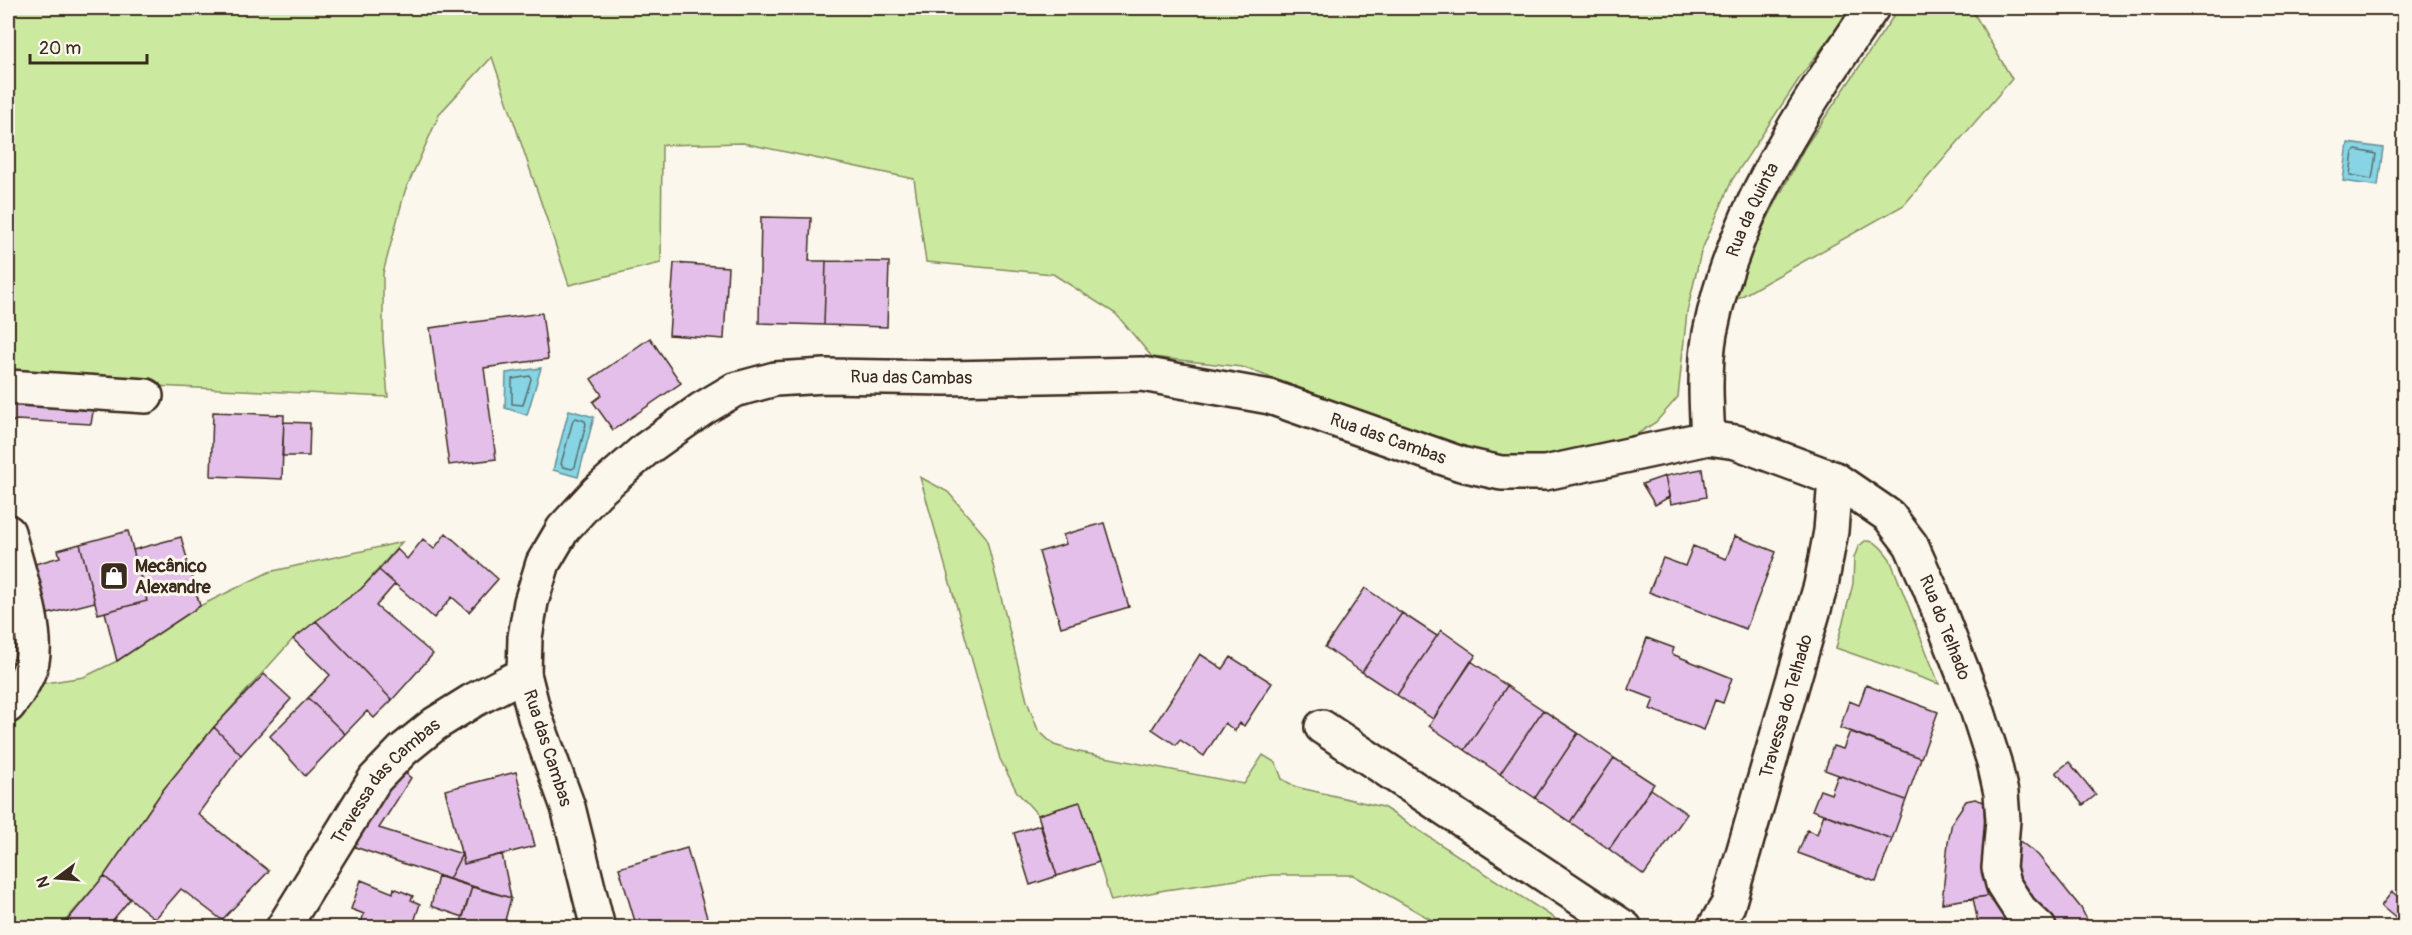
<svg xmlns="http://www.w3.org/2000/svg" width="2412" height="935" viewBox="0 0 2412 935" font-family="Pangolin,sans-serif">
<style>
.green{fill:#cce9a0;stroke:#848a5f;stroke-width:1.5}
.water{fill:#86d4e4;stroke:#689095;stroke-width:1.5}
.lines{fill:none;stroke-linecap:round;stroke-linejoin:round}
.shore{stroke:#596e6d;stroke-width:1.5}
.building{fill:#e3bfe9;stroke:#3b2a1e;stroke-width:1.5}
.minor-casing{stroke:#3b2a1e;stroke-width:38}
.minor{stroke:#fbf7ec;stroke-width:33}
.labels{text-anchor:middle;stroke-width:6;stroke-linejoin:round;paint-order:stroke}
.street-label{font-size:18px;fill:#3b2a1e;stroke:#fbf7ec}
.poi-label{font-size:18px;font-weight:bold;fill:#3b2a1e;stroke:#fbf7ec;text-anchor:start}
</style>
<rect width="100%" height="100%" fill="#fbf7ec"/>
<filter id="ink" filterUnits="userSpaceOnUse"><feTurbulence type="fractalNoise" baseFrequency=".0167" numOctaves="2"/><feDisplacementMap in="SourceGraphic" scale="12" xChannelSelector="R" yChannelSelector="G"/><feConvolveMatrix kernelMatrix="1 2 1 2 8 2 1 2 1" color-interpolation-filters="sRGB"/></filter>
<g filter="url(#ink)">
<path class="green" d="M8,8H1852L1801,76L1732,180L1701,252L1687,312L1678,397L1656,422L1625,442L1564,454L1511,458L1454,444L1242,367L1152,357L1116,314L1053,274L926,262L914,179L743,143L662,145L661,263L569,285L492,57L440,113L405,191L383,273V340L388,397L155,386L8,371Z
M1899,8H1971L2012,79L1904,205L1733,301L1757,239L1805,147Z
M920,477L948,492L986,537L1027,701L1038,730L1054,745L1074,751L1244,784L1263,755L1276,763L1282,779L1296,787L1383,807L1568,927H1444L1353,875H1272L1165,890L1111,901L1080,802L1038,815L1017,792L1000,759Z
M1865,541C1877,540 1883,550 1890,559L1939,684L1836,648L1853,584L1854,558L1858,547Z
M402,542L361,589L293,639L214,727L163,790L104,876L60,927H8V732L39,684L84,677L117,661L200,606L269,572Z"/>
<path class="water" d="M2348,143L2383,148L2378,186L2343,181Z
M541,368L527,415L505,408L506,373Z
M569,410L594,417L578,477L553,470Z"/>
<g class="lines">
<path class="shore" d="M2356,150L2376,154L2372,179L2350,175L2353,152Z
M530,376L531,379L523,405L512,404V379Z
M576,418L585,421L586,424L575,467L572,469L563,467L561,464L573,420Z"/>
</g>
<path class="building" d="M761,217L811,218L809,261H826L824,325L759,323Z
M826,261L889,262L887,327L824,325Z
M674,263L728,267L724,339L669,335Z
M542,313L548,359L484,368L496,459L449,465L430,328Z
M650,338L681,383L613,430L593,402L602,395L591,379Z
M8,395L95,400L91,424L16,420L8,424Z
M213,412L284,415L282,479L211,476Z
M284,422L310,423L309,456H282Z
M1702,469L1706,497L1671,504L1665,476Z
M1665,476L1669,497L1655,505L1642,484Z
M1104,523L1129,607L1061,627L1039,552L1066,544L1063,535Z
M128,531L147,601L98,614L80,544Z
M446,533L498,579L469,612L452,597L434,618L379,570L397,549L407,559L423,539L434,549Z
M1735,536L1776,552L1746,629L1649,592L1663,558L1685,566L1693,546L1726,559Z
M181,537L200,606L117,661L105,612L147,601L133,550Z
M80,544L95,602L48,614L35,564L60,557L58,550Z
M379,570L395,584L376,606L433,654L392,700L316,621L361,589Z
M1365,588L1402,613L1362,672L1325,647Z
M1402,613L1437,636L1397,695L1362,672Z
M316,621L392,700L374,718L367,711L345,734L308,698L330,675L293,639Z
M1441,630L1476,655L1433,719L1397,695Z
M1647,638L1674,648L1672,654L1732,678L1723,703L1715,700L1704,730L1650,709L1654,699L1628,689Z
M1200,654L1223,669L1231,657L1272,683L1244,726L1240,723L1235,731L1225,723L1204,756L1180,740L1176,745L1152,729Z
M1471,661L1507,686L1465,750L1429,726Z
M264,674L291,699L241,755L214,727Z
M1866,685L1938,712L1921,758L1840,728L1849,701L1859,705Z
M1507,686L1543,710L1500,774L1465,750Z
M308,698L345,734L305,776L270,736Z
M1543,710L1578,733L1535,798L1500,774Z
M214,727L241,755L198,814L269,871L222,920L181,889L155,919L104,876L163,790Z
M1850,731L1921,758L1906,800L1825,770L1833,746L1843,749Z
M1578,733L1614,758L1570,822L1535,798Z
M1614,758L1654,784L1609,849L1570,822Z
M2069,762L2096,795L2083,805L2056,772Z
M399,768L411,778L379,828L462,854L449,879L349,845Z
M516,772L535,846L464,864L445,790Z
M1838,775L1906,800L1892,839L1812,810L1820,790L1831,794Z
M1651,789L1687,814L1644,875L1609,849Z
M1975,799L1984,802L1987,896L1942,903L1948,842L1952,822L1966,801Z
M1080,802L1099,862L1057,876L1038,815Z
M1824,814L1892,839L1876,882L1798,853L1807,830L1817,834Z
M1040,825L1057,876L1030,885L1014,833Z
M2017,839L2038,855L2081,908L2091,928H2055L2009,876Z
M687,848L710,928H637L619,868Z
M462,854L464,864L502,854L511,898L449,879Z
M104,876L130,899L108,926L104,922L99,928H61Z
M438,876L472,887L463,917L431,906Z
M361,880L393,893L394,888L413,896L411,900L420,904L412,928H359L364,914L351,909Z
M472,887L511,898L503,928H459Z
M2392,892L2404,901V925L2381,906Z
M1987,896L2016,925L2015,928H1979L1973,898Z"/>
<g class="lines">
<g class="minor-casing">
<g id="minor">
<path d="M8,387L146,396"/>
<path id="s1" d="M1708,438C1706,403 1704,367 1710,333C1733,213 1805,106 1872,8"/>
<path d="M8,532C16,565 39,629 32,661C28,678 18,693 8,706"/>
<path d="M1322,727L1625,928"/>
<path id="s2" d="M283,928L375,779L403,750L435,724L472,701L524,674"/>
<path id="s3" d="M598,928L568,807L535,717L524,674L525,637L531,602L543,563L563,529L597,492L646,449L702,409L734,390L775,379L825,376L946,378L1142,374L1270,397L1461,464L1501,473H1545L1708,438L1736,442L1835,479L1889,516L1911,545L1930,588L1977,709L1994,762L2001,793L2003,820L1999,868L2003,884L2020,910L2039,928"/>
<path id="s4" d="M1714,928L1728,905L1821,585L1831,531L1835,479"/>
</g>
</g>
<use href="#minor" class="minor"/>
</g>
</g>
<defs>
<g id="shop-square" transform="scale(1.5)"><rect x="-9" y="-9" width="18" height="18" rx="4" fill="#3b2a1e" stroke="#fbf7ec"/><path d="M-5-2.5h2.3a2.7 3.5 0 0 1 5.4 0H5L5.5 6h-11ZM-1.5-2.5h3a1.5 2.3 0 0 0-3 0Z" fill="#fff"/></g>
</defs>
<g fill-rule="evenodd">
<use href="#shop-square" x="114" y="576"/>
</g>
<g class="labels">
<g class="street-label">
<text dy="6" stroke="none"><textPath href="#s1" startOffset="236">Rua da Quinta</textPath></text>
<text dy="6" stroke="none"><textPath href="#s3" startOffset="818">Rua das Cambas</textPath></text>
<text dy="6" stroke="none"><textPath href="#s3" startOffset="1304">Rua das Cambas</textPath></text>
<text dy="6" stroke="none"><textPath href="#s3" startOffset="1958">Rua do Telhado</textPath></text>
<text dy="6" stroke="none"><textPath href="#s4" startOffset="234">Travessa do Telhado</textPath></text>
<text transform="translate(548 748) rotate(72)" y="6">Rua das Cambas</text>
<text dy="6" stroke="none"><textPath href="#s2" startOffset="180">Travessa das Cambas</textPath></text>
</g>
<g class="poi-label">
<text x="135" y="572">Mecânico<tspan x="135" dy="21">Alexandre</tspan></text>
</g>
</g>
<rect width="2412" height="935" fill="none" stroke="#fbf7ec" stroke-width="30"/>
<rect x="15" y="15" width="2382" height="905" fill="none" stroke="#3b2a1e" stroke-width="2" filter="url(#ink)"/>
<g transform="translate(57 878) rotate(254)" stroke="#fbf7ec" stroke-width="4.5" paint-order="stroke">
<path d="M0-4.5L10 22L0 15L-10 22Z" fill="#3b2a1e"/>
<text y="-9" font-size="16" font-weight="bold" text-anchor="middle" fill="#3b2a1e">N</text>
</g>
<path d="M30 54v9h117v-9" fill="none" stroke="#3b2a1e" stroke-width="3"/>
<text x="39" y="54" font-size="18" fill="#3b2a1e" stroke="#fbf7ec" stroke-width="4.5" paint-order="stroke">20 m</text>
</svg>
